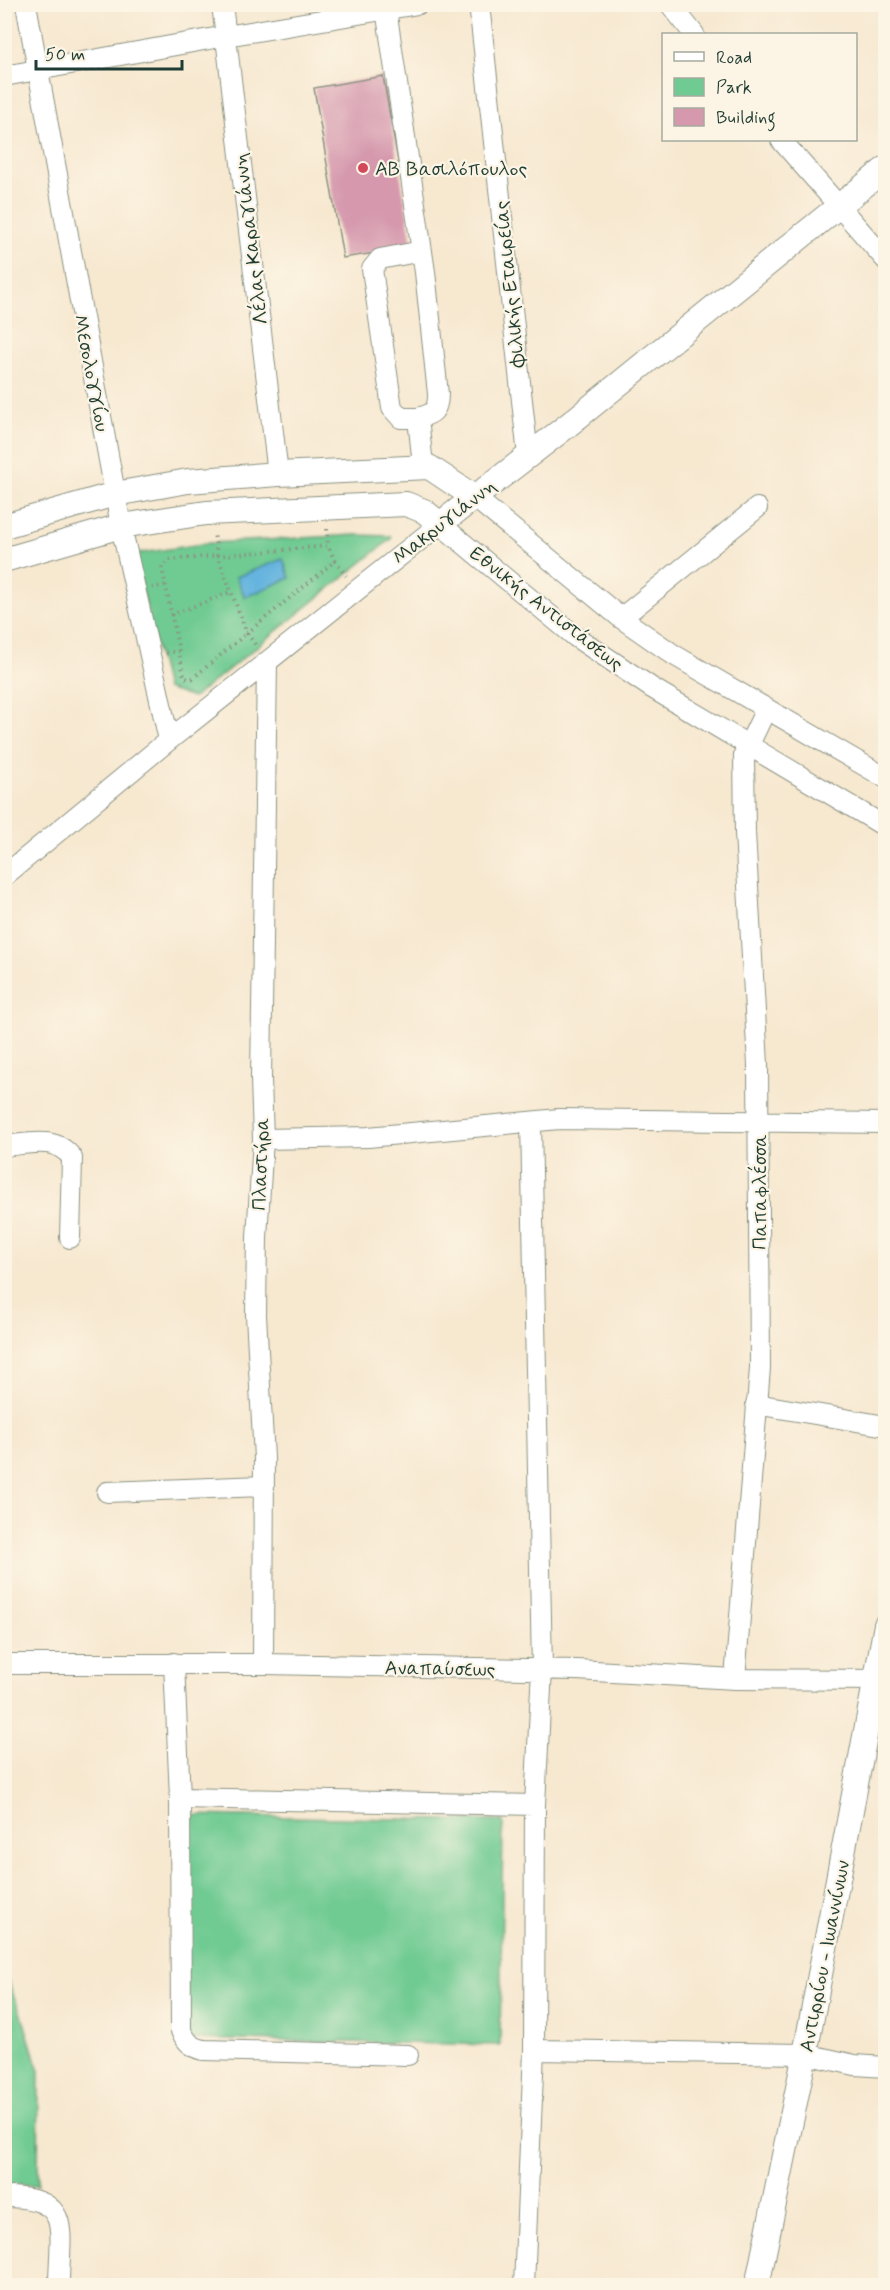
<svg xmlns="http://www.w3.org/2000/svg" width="890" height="2290" viewBox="0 0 890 2290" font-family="Mynerve,sans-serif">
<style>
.green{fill:#70cb92;stroke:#488463;stroke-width:1.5}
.water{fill:#65b4df;stroke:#42788a;stroke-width:1.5}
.building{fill:#d598ad}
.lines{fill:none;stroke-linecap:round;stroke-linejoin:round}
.minor-casing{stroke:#8b9282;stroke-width:22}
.major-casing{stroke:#8b9282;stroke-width:26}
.path{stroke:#8b9282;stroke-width:4;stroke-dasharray:1.5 4.5;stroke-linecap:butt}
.minor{stroke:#fff;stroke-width:20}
.major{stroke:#fff;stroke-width:24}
.poi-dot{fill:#d1495b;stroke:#fcf5e5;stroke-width:2}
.labels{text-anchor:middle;stroke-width:4.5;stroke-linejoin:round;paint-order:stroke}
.poi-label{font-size:20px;fill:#1f3d34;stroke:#fcf5e5;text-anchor:start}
.street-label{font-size:20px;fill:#1f3d34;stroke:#fcf5e5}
</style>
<rect width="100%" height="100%" fill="#fcf5e5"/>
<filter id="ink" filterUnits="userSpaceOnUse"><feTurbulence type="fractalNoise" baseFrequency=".0167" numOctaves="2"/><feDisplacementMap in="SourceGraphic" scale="12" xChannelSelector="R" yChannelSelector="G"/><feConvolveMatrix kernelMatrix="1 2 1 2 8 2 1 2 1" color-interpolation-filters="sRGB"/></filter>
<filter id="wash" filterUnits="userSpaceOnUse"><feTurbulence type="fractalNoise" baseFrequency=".008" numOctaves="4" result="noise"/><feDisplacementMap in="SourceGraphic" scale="24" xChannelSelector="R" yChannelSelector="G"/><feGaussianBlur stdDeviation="1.35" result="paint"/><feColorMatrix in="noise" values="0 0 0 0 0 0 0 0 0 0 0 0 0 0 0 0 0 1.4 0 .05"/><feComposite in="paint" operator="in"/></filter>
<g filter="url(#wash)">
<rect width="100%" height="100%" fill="#f7e8d0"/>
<path class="green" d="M355,535L391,536V539L193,698L166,689L134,554L209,543Z
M189,1815L503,1821L500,2045L185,2039Z
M5,1974L24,2022L39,2071L38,2185L5,2184Z"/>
<path class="water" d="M283,559L290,578L245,597L236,577Z"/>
<g id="blocks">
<path class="building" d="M383,76L413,247L343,258L314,88Z"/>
</g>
</g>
<g filter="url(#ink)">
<use href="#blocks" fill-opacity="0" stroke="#8b9282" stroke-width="1.5"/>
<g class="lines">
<g class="minor-casing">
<path id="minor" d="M26,4L121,526L169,740
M222,4L278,474
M479,4L528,456
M670,4L694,34
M386,9L425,272L438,394C438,411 433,414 418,418L423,466
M4,76L226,36L418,4
M781,140L886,260
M418,418H401L392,408L372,269L380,259L422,251
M474,497L621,618L674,655L886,778
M621,618L757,508
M4,876L169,740L440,524L576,637L652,688L886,827
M263,1139L368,1137L559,1119L886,1123
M4,1146C29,1144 56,1135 72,1158L70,1238
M756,1404L886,1426
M107,1492L264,1486
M174,1663L180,1798L181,2031C187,2043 192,2047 204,2050L408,2055
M4,1664H263L577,1670L735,1679L886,1680
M263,1664L264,1458L256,1315L257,1237L263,1139L261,1079L267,663
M735,1679L760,1368L758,1065L745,832L744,755L766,709
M180,1798L535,1805
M534,2050L805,2054L855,2065L886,2067
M4,2197C75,2197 59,2230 59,2286
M524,2286L534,2050L535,1805L542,1669L531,1122"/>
</g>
<g class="major-casing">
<path id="major" d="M4,526L115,494L188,481L278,474L429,467L474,497
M4,560L121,526L206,513L406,504L424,511L440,524L567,426L886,168
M757,2286L805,2054L886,1625"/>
</g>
<path class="path" d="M327,529L328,546
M335,561L346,576
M152,588L166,585
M171,615L231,592
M179,651L162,568L169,560L328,546L335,561L247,633L217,555L214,533
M166,653L179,651L184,677L188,679L193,678L247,633L257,647"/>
<use href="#minor" class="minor"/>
<use href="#major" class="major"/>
</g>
</g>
<circle class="poi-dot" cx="363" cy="168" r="6"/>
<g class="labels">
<g class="poi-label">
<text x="375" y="175">ΑΒ Βασιλόπουλος</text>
</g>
<g class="street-label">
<text transform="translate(250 239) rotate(-97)" y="7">Λέλας Καραγιάννη</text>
<text transform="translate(509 284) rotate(-96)" y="7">Φιλικής Εταιρείας</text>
<text transform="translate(92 373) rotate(79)" y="7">Μεσολογγίου</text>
<text transform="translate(444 521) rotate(-38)" y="7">Μακρυγιάννη</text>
<text transform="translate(547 608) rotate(38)" y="7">Εθνικής Αντιστάσεως</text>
<text transform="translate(260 1164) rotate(-88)" y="7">Πλαστήρα</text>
<text transform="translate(759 1192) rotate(-90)" y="7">Παπαφλέσσα</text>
<text transform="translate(440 1668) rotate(1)" y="7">Αναπαύσεως</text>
<text transform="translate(824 1956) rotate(-79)" y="7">Αντιρρίου - Ιωαννίνων</text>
</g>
</g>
<rect width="890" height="2290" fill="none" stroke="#fcf5e5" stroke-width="24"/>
<rect x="662" y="33" width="195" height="108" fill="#fcf5e5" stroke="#a4ab9e" stroke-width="1.5"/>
<rect x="674" y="52" width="30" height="9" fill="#ffffff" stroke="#a4ab9e" stroke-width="1.5"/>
<text x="716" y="63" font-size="18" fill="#1f3d34">Road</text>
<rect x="674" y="78" width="30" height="18" fill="#70cb92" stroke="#a4ab9e" stroke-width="1.5"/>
<text x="716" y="93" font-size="18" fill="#1f3d34">Park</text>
<rect x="674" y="108" width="30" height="18" fill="#d598ad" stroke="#a4ab9e" stroke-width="1.5"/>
<text x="716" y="123" font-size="18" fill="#1f3d34">Building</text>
<path d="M36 60v9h146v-9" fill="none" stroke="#1f3d34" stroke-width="3"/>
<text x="45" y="60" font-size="18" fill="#1f3d34" stroke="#fcf5e5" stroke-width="4.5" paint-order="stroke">50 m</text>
</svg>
